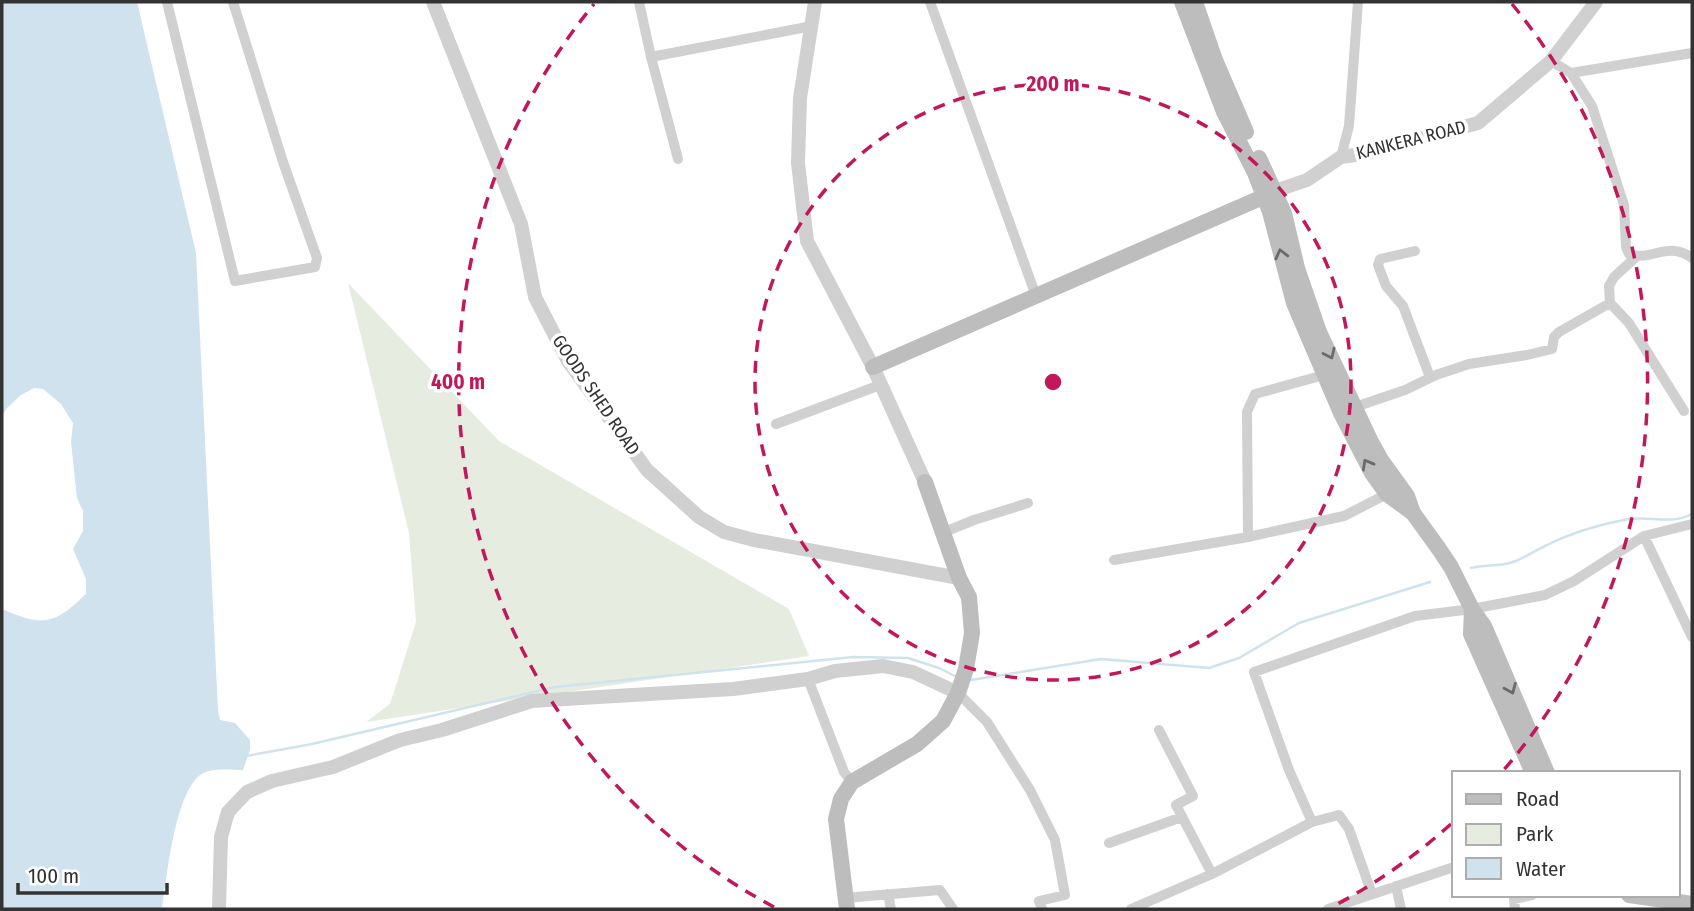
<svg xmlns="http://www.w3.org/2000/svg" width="1694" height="911" viewBox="0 0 1694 911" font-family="'Fira Sans Condensed',sans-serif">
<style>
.green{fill:#e6ecdf}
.water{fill:#cfe2ee}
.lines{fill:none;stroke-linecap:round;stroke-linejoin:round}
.stream{stroke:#cfe2ee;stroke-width:2.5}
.minor{stroke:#d0d0d0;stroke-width:10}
.tertiary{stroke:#d0d0d0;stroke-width:14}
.secondary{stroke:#bdbdbd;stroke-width:16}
.oneway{stroke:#6a6a6a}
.ring{fill:none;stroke:#c2185b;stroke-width:3.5;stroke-dasharray:12 9}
.labels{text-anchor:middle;stroke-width:7;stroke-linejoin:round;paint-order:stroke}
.street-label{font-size:18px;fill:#333;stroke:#fff}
.centre{fill:#c2185b;stroke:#fff;stroke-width:3.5}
.ring-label{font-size:21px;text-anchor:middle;font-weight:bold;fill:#c2185b;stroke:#fff;stroke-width:7;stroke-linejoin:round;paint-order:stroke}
</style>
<rect width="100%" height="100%" fill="#fff"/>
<path class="green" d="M348,283L499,441L789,609L809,656L366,722L390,704L416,622L409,533Z"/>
<path class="water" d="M2,2H137L196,253L218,711L220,720L235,723L250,740V750L243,770C230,770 211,767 200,775C174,796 167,877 162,909H2V609C43,627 54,625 86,594V579L73,549L83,531V511L77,498L71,442L73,423L61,404L43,389L34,388L21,395L7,408L2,416Z"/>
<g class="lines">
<path class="stream" d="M1471,568C1485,564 1499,567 1513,562C1525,558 1536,550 1547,545C1571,533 1602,524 1629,519C1652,516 1671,525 1692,514
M971,680L1101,659L1209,668L1239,658L1299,623L1430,582
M246,756L312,744L555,687L853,657L908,658L939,668L955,676"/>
<path class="minor" d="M167,2L235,281L315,267L317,258L283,162L233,2
M639,2L651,57
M930,2L1036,296
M1551,61L1571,73L1592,106L1624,205L1626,247L1629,254C1652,262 1667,240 1692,258
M1571,73L1692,53
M1341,157L1349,126L1358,2
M678,159L651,57L812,26
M1415,251L1380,259L1378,265L1386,286L1403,306L1430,377
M1610,303L1629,323L1684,411
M1355,407L1405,390L1436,375L1469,364L1527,355L1552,349L1554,337L1559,332L1610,303L1609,286L1614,277L1637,256
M776,424L880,385
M942,533L974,520L1028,503
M1644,536L1692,637
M1248,537L1247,412L1255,394L1324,375
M1114,560L1248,537L1344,516L1387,494
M808,679L844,772L852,782
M958,693L987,722L1030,790L1055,840L1065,895L1039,901L1042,909
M1159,730L1193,796L1176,805L1212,874
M1312,822L1339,815L1349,829L1372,894
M1109,843L1182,817
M1396,886L1401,909
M888,894L891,909
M845,898L940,890L953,909
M1131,909L1212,874L1312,822L1289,770L1254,672L1415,616L1472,609L1545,595L1574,581L1644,536L1692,524
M1328,909L1454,867
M1515,909L1514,899L1532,895"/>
<path class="tertiary" d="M433,2L521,224L535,297L568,361L647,470L699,517L724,532L754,540L959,578
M815,2L800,98L798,163L807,241L873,367L925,482
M1275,191L1307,180L1341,157L1368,153L1478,123L1551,61L1596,2
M219,909L221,837L228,812L247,792L272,781L333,767L400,740L442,730L532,701L733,689L808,679L835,671L883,666L913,672L958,693"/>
<path class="secondary" d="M1182,2L1224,112L1255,173L1270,212L1294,303L1341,413L1372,473L1387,494L1413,513L1439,549L1451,567L1472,609L1484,626L1547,773
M1195,2L1215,60L1246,132
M1259,158L1284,213L1297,268L1319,332L1371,442L1381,460L1407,496L1413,513
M873,367L1272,193
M1472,609L1471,634L1533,773
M1629,895L1692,904
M847,909L836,819L841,799L852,782L917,744L943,721L958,693L966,669L972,633L969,597L959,578L925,482"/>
</g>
<defs><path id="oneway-chevron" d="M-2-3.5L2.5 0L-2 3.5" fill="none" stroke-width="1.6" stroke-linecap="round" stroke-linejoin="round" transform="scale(1.75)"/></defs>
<g class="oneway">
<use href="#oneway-chevron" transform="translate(1281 254) rotate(-104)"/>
<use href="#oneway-chevron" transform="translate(1330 354) rotate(65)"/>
<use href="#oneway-chevron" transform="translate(1367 464) rotate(-119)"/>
<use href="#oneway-chevron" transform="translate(1511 689) rotate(67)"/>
</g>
<g class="ring">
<circle cx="1053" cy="382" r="298"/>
<path d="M1451 824A595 595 0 0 1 1332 907M774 907A595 595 0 0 1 594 4M1512 4A595 595 0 0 1 1502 772"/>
</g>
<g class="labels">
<g class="street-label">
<text transform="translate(1411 140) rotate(-14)" y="6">KANKERA ROAD</text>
<text transform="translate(596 395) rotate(56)" y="6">GOODS SHED ROAD</text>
</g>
</g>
<circle cx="1053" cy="382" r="10" class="centre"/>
<g class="ring-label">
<text x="1053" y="91">200 m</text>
<text x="458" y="389">400 m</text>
</g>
<rect width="1694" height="911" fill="none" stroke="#333333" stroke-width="7"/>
<rect x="1452" y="771" width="228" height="126" fill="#ffffff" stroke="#adadad" stroke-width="2"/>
<rect x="1466" y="794" width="35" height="10" fill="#bdbdbd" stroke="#adadad" stroke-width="2"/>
<text x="1516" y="806" font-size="21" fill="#333333">Road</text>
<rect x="1466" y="824" width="35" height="21" fill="#e6ecdf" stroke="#adadad" stroke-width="2"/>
<text x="1516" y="841" font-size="21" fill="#333333">Park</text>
<rect x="1466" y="858" width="35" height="21" fill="#cfe2ee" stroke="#adadad" stroke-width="2"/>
<text x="1516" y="876" font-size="21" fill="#333333">Water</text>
<path d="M18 883v10h149v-10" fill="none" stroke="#333333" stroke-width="3.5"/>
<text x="28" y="883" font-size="21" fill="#333333" stroke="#ffffff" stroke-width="5" paint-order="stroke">100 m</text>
</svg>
